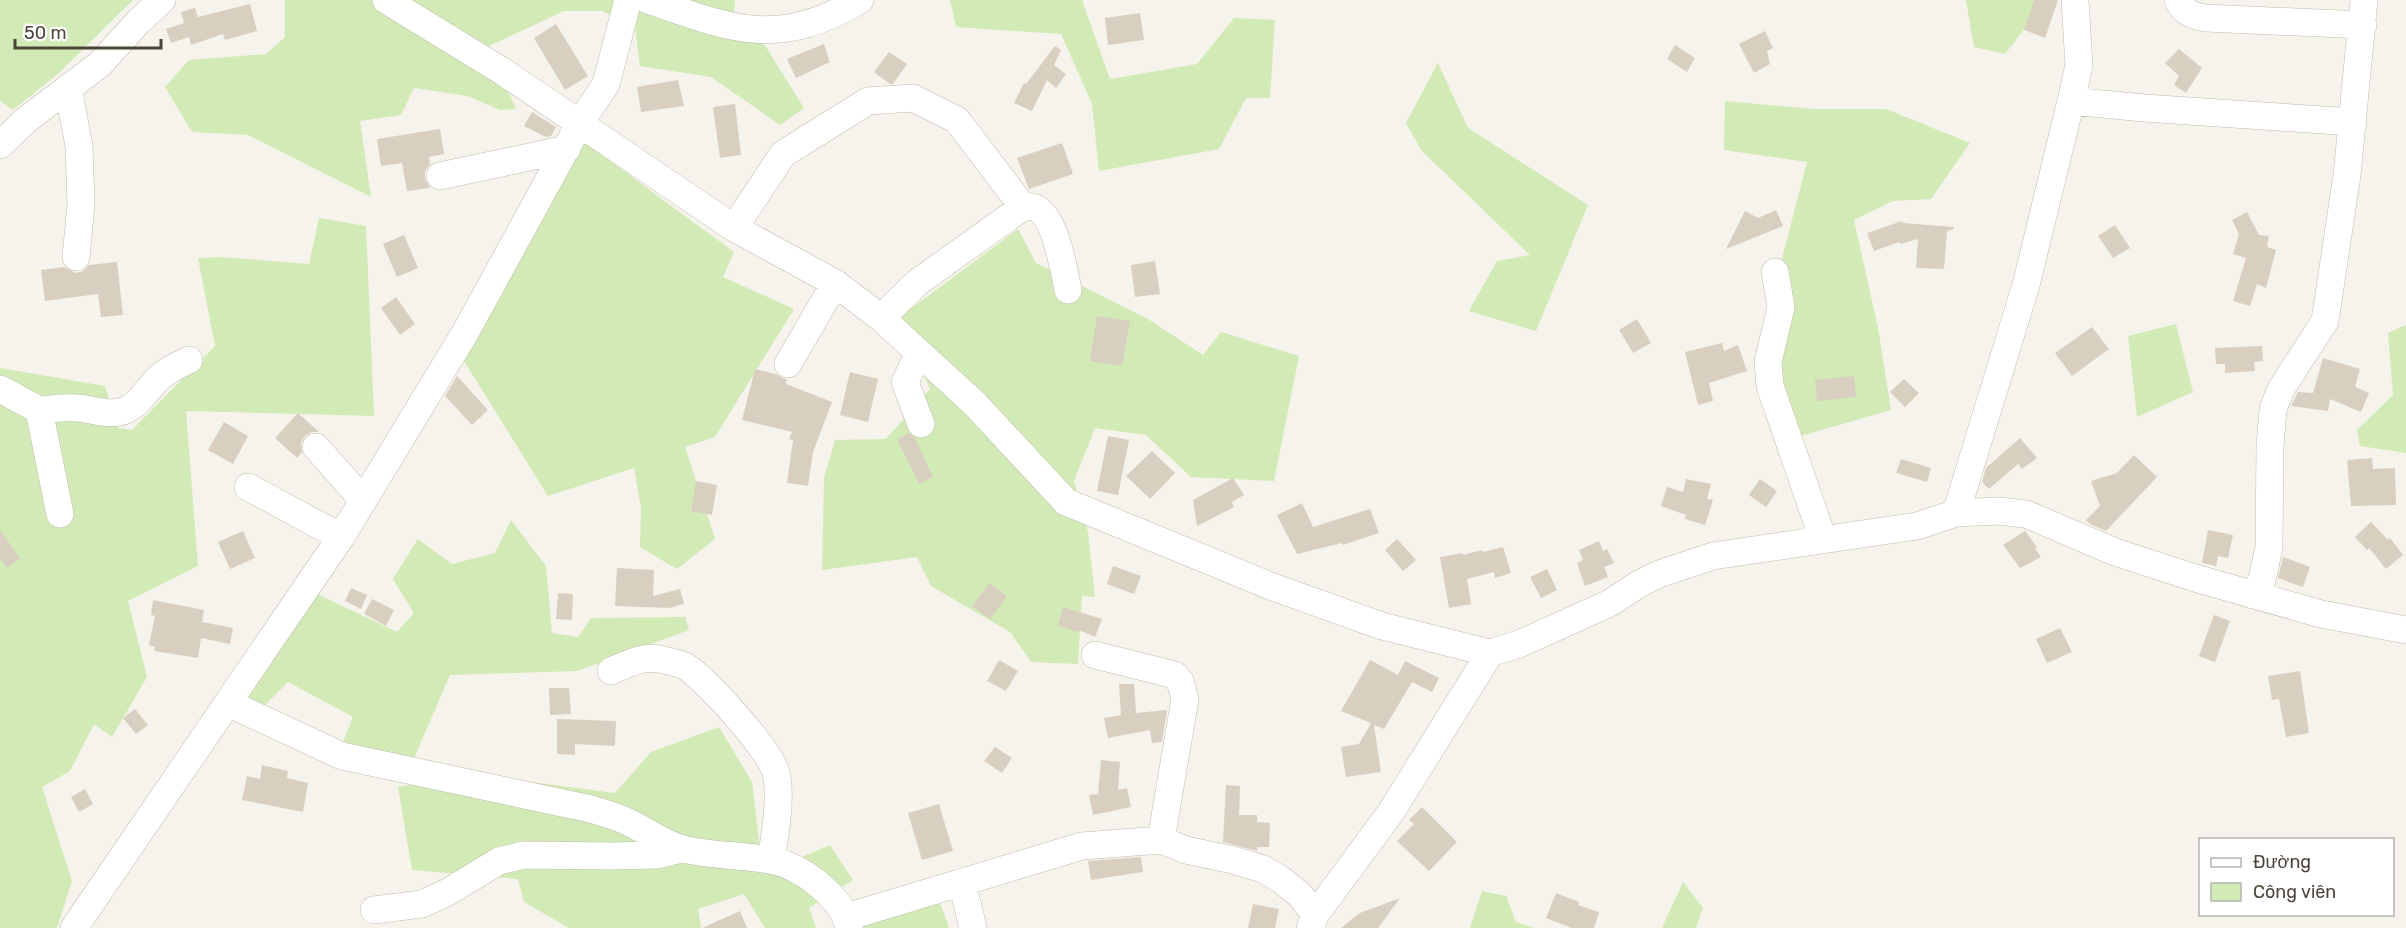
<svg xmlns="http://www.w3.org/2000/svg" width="2406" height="928" viewBox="0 0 2406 928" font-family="Rubik,sans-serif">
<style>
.green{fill:#d2eab5}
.building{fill:#d8cfc1}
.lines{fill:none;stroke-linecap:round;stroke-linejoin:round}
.minor-casing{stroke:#c2bbae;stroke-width:28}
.minor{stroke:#fff;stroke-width:27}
</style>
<rect width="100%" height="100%" fill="#f6f3ec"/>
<path class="green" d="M0,0H133L58,74L13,110L0,101Z
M285,0H735L734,14L766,47L804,108L780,125L711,77L640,66L635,27L602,11H564L489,46L516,109L500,110L468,96L414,88L401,115L360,121L371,197L248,135L192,132L165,87L189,60L266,54L285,37Z
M950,0H1082L1110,79L1197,64L1234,18L1275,20L1270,98H1246L1219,149L1099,171L1092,104L1061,34L956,27Z
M1966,0H2047L2005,54L1974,47Z
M1438,63L1468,128L1588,205L1536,331L1469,311L1497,261L1530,255L1422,151L1406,123Z
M1725,101L1813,109H1886L1970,143L1931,199L1893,201L1854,220L1878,328L1891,410L1780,442L1778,274L1807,162L1724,150Z
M583,141L734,252L723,277L794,309L715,437L685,447L715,539L677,569L640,547L641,508L634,468L548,496L464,361Z
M319,218L366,226L374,416L186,411L198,566L128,601L147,677L112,737L94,724L70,771L42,787L72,881L57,928H0V368L105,386L118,428L132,430L215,346L198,258L220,257L309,264Z
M1018,229L1036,263L1148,319L1203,355L1221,332L1299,356L1274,481L1191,477L1146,435L1095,428L1074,481L1088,532L1095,597L1082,596L1078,664L1031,662L1010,632L931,586L917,557L822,570L824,478L835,440L886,439L930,389L897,319Z
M2176,324L2193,392L2137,417L2128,336Z
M2406,325V453L2360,446L2357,430L2393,395L2388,333Z
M511,520L546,566L552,633L578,637L591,618L685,617L689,630L577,671L450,675L412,763L343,742L353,717L288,682L249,721L235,716L315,593L397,632L414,613L393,579L418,539L452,564L495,553Z
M719,727L752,782L763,874L830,845L853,880L809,908L816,928H765L744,894L698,909L701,928H569L524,902L518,879L412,870L398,787L470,774L615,793L651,752Z
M1683,882L1703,908L1696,928H1662Z
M1482,891L1506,896L1516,922L1534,928H1470Z
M940,903L949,928H863V923Z"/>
<path class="building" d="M2034,0H2058L2045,38L2024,30Z
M250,4L257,31L225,40L223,34L191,45L189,37L171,43L166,29L184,23L181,12L195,8L198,17Z
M1140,13L1144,40L1108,45L1105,18Z
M556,24L588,76L565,90L534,38Z
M1765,31L1773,48L1767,51L1770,64L1754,73L1739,44Z
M824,44L830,62L796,78L787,59Z
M1675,45L1695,58L1687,72L1667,59Z
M1055,46L1061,50L1054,65L1066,74L1056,88L1047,80L1032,111L1014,103L1024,83L1026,84Z
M2179,49L2202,68L2186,93L2174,85L2179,76L2165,63Z
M889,52L907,64L893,84H890L874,72Z
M678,80L684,106L641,112L637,87Z
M735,104L741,155L720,158L713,107Z
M532,112L556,127L551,136L546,137L524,126Z
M440,129L444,154L429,157L430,164L425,171V179L430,188L407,191L402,163L381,166L377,139Z
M1062,143L1073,174L1029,189L1017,158Z
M1776,210L1783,226L1726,249L1745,211L1758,218Z
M2247,212L2259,235L2269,236L2267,247L2276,250L2266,288L2257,284L2250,306L2233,301L2246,258L2233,254L2239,234L2232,220Z
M1902,221L1903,223L1954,227V229L1947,231L1944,269L1916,268L1918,239L1900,244L1899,242L1874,251L1867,233Z
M2115,225L2130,248L2113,258L2098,236Z
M404,235L418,268L397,277L383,244Z
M1155,261L1160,294L1135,297L1131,265Z
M117,262L123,315L101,317L98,294L45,301L41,270L64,267L75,273L83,271L89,265Z
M396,297L415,324L400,335L381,308Z
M1097,316L1130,321L1122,366L1090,361Z
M1637,319L1651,343L1633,353L1619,330Z
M2092,327L2109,349L2072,376L2055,353Z
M1722,343L1724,351L1738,345L1747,371L1709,383L1713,401L1698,405L1685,352Z
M2262,346L2263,361L2254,362L2255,371L2225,373V364H2216L2215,348Z
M2323,358L2360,369L2355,387L2369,393L2361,412L2330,399L2328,411L2291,406L2298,392L2313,393Z
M755,369L776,374L787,380L786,384L832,402L813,452L808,486L787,483L793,440L789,439L792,432L742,420Z
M850,372L878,379L868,422L840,415Z
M457,376L488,410L472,425L445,396Z
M1854,376L1856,397L1817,401L1815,380Z
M1904,379L1919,393L1905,407L1890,392Z
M298,413L319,432H312L305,436L301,443L302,452L297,458L275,438Z
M224,422L248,436L233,464L208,450Z
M909,433L915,438L933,477L919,484L897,439Z
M1108,436L1129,440L1118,495L1097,491Z
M2020,438L2037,458L2022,469L2018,464L1989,489L1982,482L1986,468Z
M1152,451L1175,473L1150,499L1126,476Z
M2134,455L2157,477L2106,531L2090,524L2086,520L2100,506L2091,481L2117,473Z
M2372,458L2373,469L2395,468L2396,505L2351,506L2347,460Z
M1901,459L1931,468L1927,482L1896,473Z
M1233,478L1244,495L1232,502L1234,507L1197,526L1193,500Z
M1686,479L1711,484L1707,499L1713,500L1705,525L1685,519L1686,515L1661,506L1667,487L1683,492Z
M1760,479L1777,491L1766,507L1749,495Z
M696,481L717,485L712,515L691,511Z
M1302,503L1313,527L1370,509L1379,533L1343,545L1342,543L1297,554L1277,515Z
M2371,522L2388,540L2390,538L2403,555L2386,569L2369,548L2367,550L2355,537Z
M0,530L20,558L7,568L0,558Z
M2208,530L2233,535L2228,558L2218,556L2216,566L2202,563Z
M243,531L255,558L230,569L218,542Z
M2025,531L2037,547L2035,548L2041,557L2020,568L2003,545Z
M1397,539L1416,560L1403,571L1385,550Z
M1599,541L1603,551L1607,549L1614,563L1604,567L1608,577L1585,586L1577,563L1583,560L1579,550Z
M1503,547L1511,573L1495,578L1494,572L1467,579L1471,604L1449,608L1440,557L1463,553V555L1482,550L1483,552Z
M2283,557L2310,567L2303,587L2278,578Z
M1113,566L1141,576L1134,594L1107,584Z
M617,568L654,570L653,596L680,589L684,604L669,608L615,606Z
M1547,569L1557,590L1541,598L1530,577Z
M989,583L1007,596L990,619L972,606Z
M351,588L367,595L361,609L345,601Z
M558,593L573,594L572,620L556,619Z
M372,599L394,610L386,626L364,614Z
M153,600L204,610L202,622L233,628L230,644L201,638L198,658L154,651L155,647L149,645L155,616L151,615Z
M1063,607L1102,619L1095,637L1079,630V632L1058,626Z
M2214,615L2230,621L2215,662L2199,656Z
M2060,628L2072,652L2047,663L2036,639Z
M999,660L1018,671L1006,691L987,681Z
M1370,660L1398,675L1405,661L1439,678L1432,692L1412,682L1384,729L1374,725L1381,772L1346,777L1341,747L1359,744L1371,723L1341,711Z
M2300,671L2309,733L2286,737L2279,699L2272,700L2268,676Z
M1119,684H1134L1136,713L1167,710L1162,742L1152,743L1150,730L1108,738L1104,718L1121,715Z
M549,688H569L571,714L550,715Z
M135,709L148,725L136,734L123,718Z
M557,719L616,721L615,746L575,744V755L557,754Z
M995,747L1012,758L1002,773L984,761Z
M1101,760L1120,762L1118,790L1127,788L1131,807L1093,815L1089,795L1098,794Z
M262,765L288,771L287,778L308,783L303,812L242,800L247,776L260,779Z
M1226,785L1240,786L1239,815H1257V822L1270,823L1269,847H1257V851L1223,842Z
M85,789L93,804L79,812L71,797Z
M939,804L953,851L922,860L908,813Z
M1422,807L1457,842L1429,871L1397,841L1414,824L1409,820Z
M1141,857L1143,872L1091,880L1088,861Z
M1556,893L1579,902L1578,905L1599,912L1594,928H1572L1546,918Z
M1400,898L1378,928H1341L1360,913Z
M1253,904L1279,909L1275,928H1248Z
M740,911L747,928H702Z"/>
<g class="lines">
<g class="minor-casing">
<path id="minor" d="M386,0L502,71L734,228L835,283L881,318L974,403L1066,502L1273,587L1382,626L1490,653L1519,644L1610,603L1639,584L1659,574L1713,556L1917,526L1956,513L1998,511L2026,514L2115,552L2195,578L2321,614L2406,630
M648,0C732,29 777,49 860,0
M2178,0C2184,13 2193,16 2206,18L2363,25
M68,88L79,146L81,205L76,257
M2071,101L2144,108L2353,122
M0,145L26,120L100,64L139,21L162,0
M440,176L567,149
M734,228L783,154L868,101L913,98L957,120L1023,207
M1775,272L1781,307L1768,362L1770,386L1823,539
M881,318L918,282L1023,207C1026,207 1029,206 1033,207C1055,213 1064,270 1068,290
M919,353L905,382L921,424
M788,364L835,283
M0,389L39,410L60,514
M39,410C52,409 65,407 77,408C96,409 113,419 131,407C143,400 147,389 157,380C166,370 177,366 189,360
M316,447L363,500
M248,487L341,537
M1956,513L2026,285L2071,101L2079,65L2075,0
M2253,595L2262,580L2269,547L2270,447L2273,409L2281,389L2325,321L2347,175L2364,0
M1095,655L1175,675L1180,681L1185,699L1161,840
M611,671C631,662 646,654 668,661C673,662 680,664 685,666C705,678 771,751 776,773C782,796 775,837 771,860
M228,703L342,756L591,809C603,813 615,816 626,821C644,829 663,844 683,849C712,856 741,855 770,860C800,865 843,897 849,928
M962,882L973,928
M374,910L422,904L448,892L499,861L524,855L613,856L656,855L681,849
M847,917L1082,846L1161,840L1186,850L1233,860L1263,869L1280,879L1300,895L1315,915
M74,928L341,537L465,333L580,123L606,84L628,0
M1310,928L1315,915L1391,812L1490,653"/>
</g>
<use href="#minor" class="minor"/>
</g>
<rect x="2199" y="838" width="195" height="78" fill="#ffffff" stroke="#b7b4b0" stroke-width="1.5"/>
<rect x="2211" y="858" width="30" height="9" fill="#ffffff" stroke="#b7b4b0" stroke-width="1.5"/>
<text x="2253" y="868" font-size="18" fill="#4b4439">Đường</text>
<rect x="2211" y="883" width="30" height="18" fill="#d2eab5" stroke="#b7b4b0" stroke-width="1.5"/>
<text x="2253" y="898" font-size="18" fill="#4b4439">Công viên</text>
<path d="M15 39v9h146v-9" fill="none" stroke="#4b4439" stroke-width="3"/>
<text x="24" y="39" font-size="18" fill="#4b4439" stroke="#ffffff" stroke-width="4.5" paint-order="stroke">50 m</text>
</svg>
